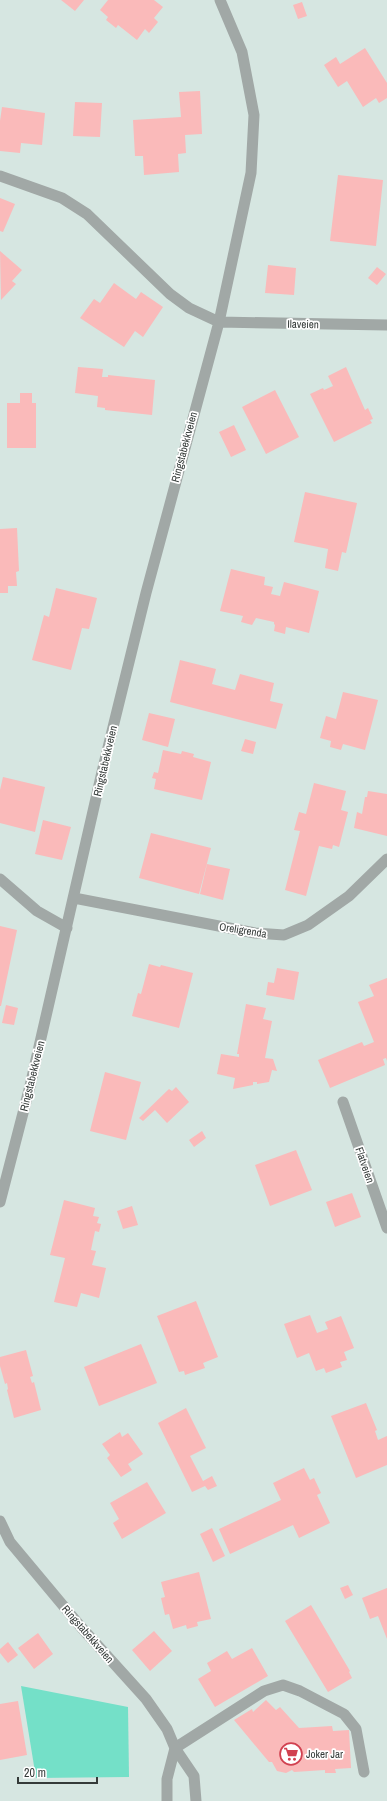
<svg xmlns="http://www.w3.org/2000/svg" width="387" height="1801" viewBox="0 0 387 1801" font-family="'Archivo Narrow',sans-serif">
<style>
.green{fill:#74e0c8}
.building{fill:#fababa}
.lines{fill:none;stroke-linecap:round;stroke-linejoin:round}
.service{stroke:#a1a8a6;stroke-width:11}
.minor{stroke:#a1a8a6;stroke-width:11}
.labels{text-anchor:middle;stroke-width:3.5;stroke-linejoin:round;paint-order:stroke}
.street-label{font-size:11px;fill:#343a38;stroke:#fff}
.poi-label{font-size:11px;fill:#343a38;stroke:#fff;text-anchor:start}
</style>
<rect width="100%" height="100%" fill="#d6e6e1"/>
<path class="green" d="M21,1686L128,1707L129,1777L36,1778Z"/>
<path class="building" d="M61,0H84L75,11Z
M108,0H154L163,7L154,18L158,22L149,33L145,29L137,40L118,25L116,28L106,20L108,17L100,10Z
M302,2L307,16L298,19L293,5Z
M365,48L387,83V98L379,103L376,98L363,107L347,81L338,87L324,65L336,57L340,64Z
M200,91L202,134L185,135L186,153L178,154L179,172L144,175L143,156H135L133,120L181,117L179,92Z
M75,102L102,103L100,137L73,136Z
M2,107L45,113L42,145L21,143L20,153L0,151V121Z
M338,175L383,180L376,246L330,241Z
M0,198L15,204L3,232L0,231Z
M0,251L22,270L12,281L16,284L1,300Z
M268,265L296,268L294,295L265,293Z
M377,267L386,274L377,285L368,278Z
M114,283L136,299L141,292L163,307L143,337L135,331L124,347L80,318L94,299L100,303Z
M78,367L103,369L102,377H108V375L155,380L152,415L105,410V408L97,407L98,396L75,393Z
M346,367L365,410L368,408L373,419L370,420L372,423L334,442L310,394L323,388L324,390L333,386L328,376Z
M275,390L299,437L266,454L242,407Z
M20,393H32V403H36V448H7V403H20Z
M234,425L246,450L231,457L219,432Z
M305,492L357,503L346,553L342,552L338,571L325,568L328,549L294,542Z
M17,528L19,571L16,572L17,586H8V593H0V529Z
M231,569L265,577L264,585L273,587L271,594L280,596L284,582L319,591L309,633L286,627L285,634L274,631L275,625L274,624V622L256,618L252,625L241,622L243,616L220,611Z
M56,588L97,598L89,629L82,628L71,670L32,660L44,615L49,617Z
M180,660L216,669L212,684L235,690L240,674L274,683L270,701L283,704L276,729L170,702Z
M343,692L378,700L365,750L343,744L341,750L330,747L331,741L320,738L326,716L336,719Z
M149,713L175,719L168,747L142,740Z
M245,739L256,742L253,754L241,751Z
M163,750L181,754L182,751L194,754L193,757L211,762L202,800L154,789L156,779L152,778L154,772L158,773Z
M3,777L45,787L35,832L0,823V790Z
M314,783L346,791L341,810L348,812L339,847L333,845L332,849L319,846L306,896L285,890L300,831L294,830L299,812L306,814Z
M368,791L387,794V836L354,828L357,812L362,814L365,797H367Z
M43,820L71,827L62,860L35,854Z
M151,833L211,848L199,894L139,878Z
M207,864L230,869L223,900L200,894Z
M0,926L17,930L1,1006H0Z
M149,964L160,967L161,965L193,973L179,1028L132,1016L138,993L141,994Z
M277,968L299,972L294,1000L266,995L268,982L274,983Z
M387,978V1061L386,1058L383,1059L385,1065L330,1088L318,1060L362,1042L364,1046L374,1042L358,1002L374,996L369,985Z
M246,1004L266,1008L263,1019L272,1021L265,1058L273,1059L277,1071L272,1070L269,1082L257,1084V1082H253V1085L233,1089L235,1078L217,1074L221,1054L239,1057V1054H237Z
M6,1005L18,1008L14,1025L2,1023Z
M105,1072L141,1082L126,1140L90,1131Z
M176,1087L189,1102L167,1123L155,1110L143,1121L139,1118L169,1089L172,1091Z
M202,1131L206,1138L194,1147L189,1140Z
M296,1150L312,1190L270,1206L255,1165Z
M352,1193L361,1217L335,1227L326,1202Z
M64,1200L95,1208L93,1216L99,1217L97,1223L101,1224L99,1232L95,1231L91,1250L96,1251L92,1265L106,1268L99,1298L81,1293L77,1307L54,1302L65,1258L50,1255Z
M132,1206L138,1225L123,1229L117,1211Z
M196,1301L218,1357L203,1363L205,1368L185,1375L184,1371L179,1372L157,1316Z
M310,1315L317,1333L328,1329L325,1322L341,1316L354,1348L344,1352L347,1360L340,1362L342,1367L326,1373L324,1368L316,1371L309,1353L297,1358L284,1324Z
M141,1344L157,1383L99,1406L84,1367Z
M26,1350L33,1376L30,1377L32,1383L34,1382L41,1410L14,1418L7,1390L8,1389L7,1383L5,1384L0,1366V1357Z
M366,1403L377,1430L375,1431L378,1440L387,1436V1465L356,1478L331,1416Z
M186,1408L206,1448L190,1456L203,1481L212,1476L217,1486L208,1490L205,1486L192,1492L158,1423Z
M120,1432L122,1437L128,1433L143,1454L128,1464L132,1470L121,1477L107,1458L110,1455L102,1444Z
M304,1468L310,1480L314,1478L321,1493L317,1495L330,1523L299,1538L293,1525L230,1554L219,1529L281,1500L273,1483Z
M147,1482L166,1513L122,1539L113,1523L119,1519L110,1503Z
M212,1528L225,1556L213,1562L200,1534Z
M199,1572L211,1619L197,1622L198,1626L187,1629L186,1625L173,1629L169,1614L165,1615L161,1598L165,1597L161,1582Z
M348,1585L353,1595L345,1599L340,1588Z
M387,1588V1639L378,1616L370,1619L362,1598Z
M311,1605L350,1671L349,1672L352,1678L328,1692L285,1621Z
M154,1631L172,1651L150,1671L132,1650Z
M38,1633L53,1654L34,1669L18,1648Z
M8,1642L18,1655L8,1663L0,1653V1649Z
M252,1648L268,1676L215,1707L198,1679L211,1671L207,1663L227,1651L232,1659Z
M266,1700L276,1710L280,1707L299,1728L332,1726L333,1731L349,1730L351,1768L335,1769L336,1773H325V1770L294,1772L292,1770L286,1773L277,1771L272,1762H269L234,1720L252,1709L253,1712Z
M18,1701L27,1755L0,1760V1704Z"/>
<g class="lines">
<path class="service" d="M175,1748L264,1691L283,1685L300,1691L344,1714L356,1729L364,1772"/>
<path class="minor" d="M0,176L62,198L87,214L170,294L189,308L219,322L387,325
M0,879L37,911L67,928
M74,898L255,933L284,935L308,925L349,896L387,859
M343,1102L387,1228
M0,1202L30,1086L102,772L146,593L219,322L251,173L254,115L242,52L220,0
M0,1521L10,1542L81,1627L146,1699L167,1729L175,1748L194,1776L196,1801
M167,1801V1779L175,1748"/>
</g>
<defs>
<g id="supermarket-ring" transform="scale(1.15)"><circle r="9.5" fill="#fff" stroke="#d14150" stroke-width="1.5"/><path d="M-6-5.5h2.5l.6 2H6L4.5 2H-2.5L-4.4-4H-6ZM-1.5 3.2a1.3 1.3 0 1 0 .1 0ZM3 3.2a1.3 1.3 0 1 0 .1 0Z" fill="#d14150"/></g>
</defs>
<g fill-rule="evenodd">
<use href="#supermarket-ring" x="291" y="1754"/>
</g>
<g class="labels">
<g class="street-label">
<text transform="translate(303 324) rotate(1)" y="4">Ilaveien</text>
<text transform="translate(184 447) rotate(-75)" y="4">Ringstabekkveien</text>
<text transform="translate(105 761) rotate(-77)" y="4">Ringstabekkveien</text>
<text transform="translate(243 930) rotate(9)" y="4">Oreligrenda</text>
<text transform="translate(32 1076) rotate(-76)" y="4">Ringstabekkveien</text>
<text transform="translate(365 1165) rotate(71)" y="4">Flatveien</text>
<text transform="translate(88 1634) rotate(49)" y="4">Ringstabekkveien</text>
</g>
<g class="poi-label">
<text x="306" y="1758">Joker Jar</text>
</g>
</g>
<path d="M18 1777v6h79v-6" fill="none" stroke="#343a38" stroke-width="2"/>
<text x="24" y="1777" font-size="12" fill="#343a38" stroke="#ffffff" stroke-width="3" paint-order="stroke">20 m</text>
</svg>
